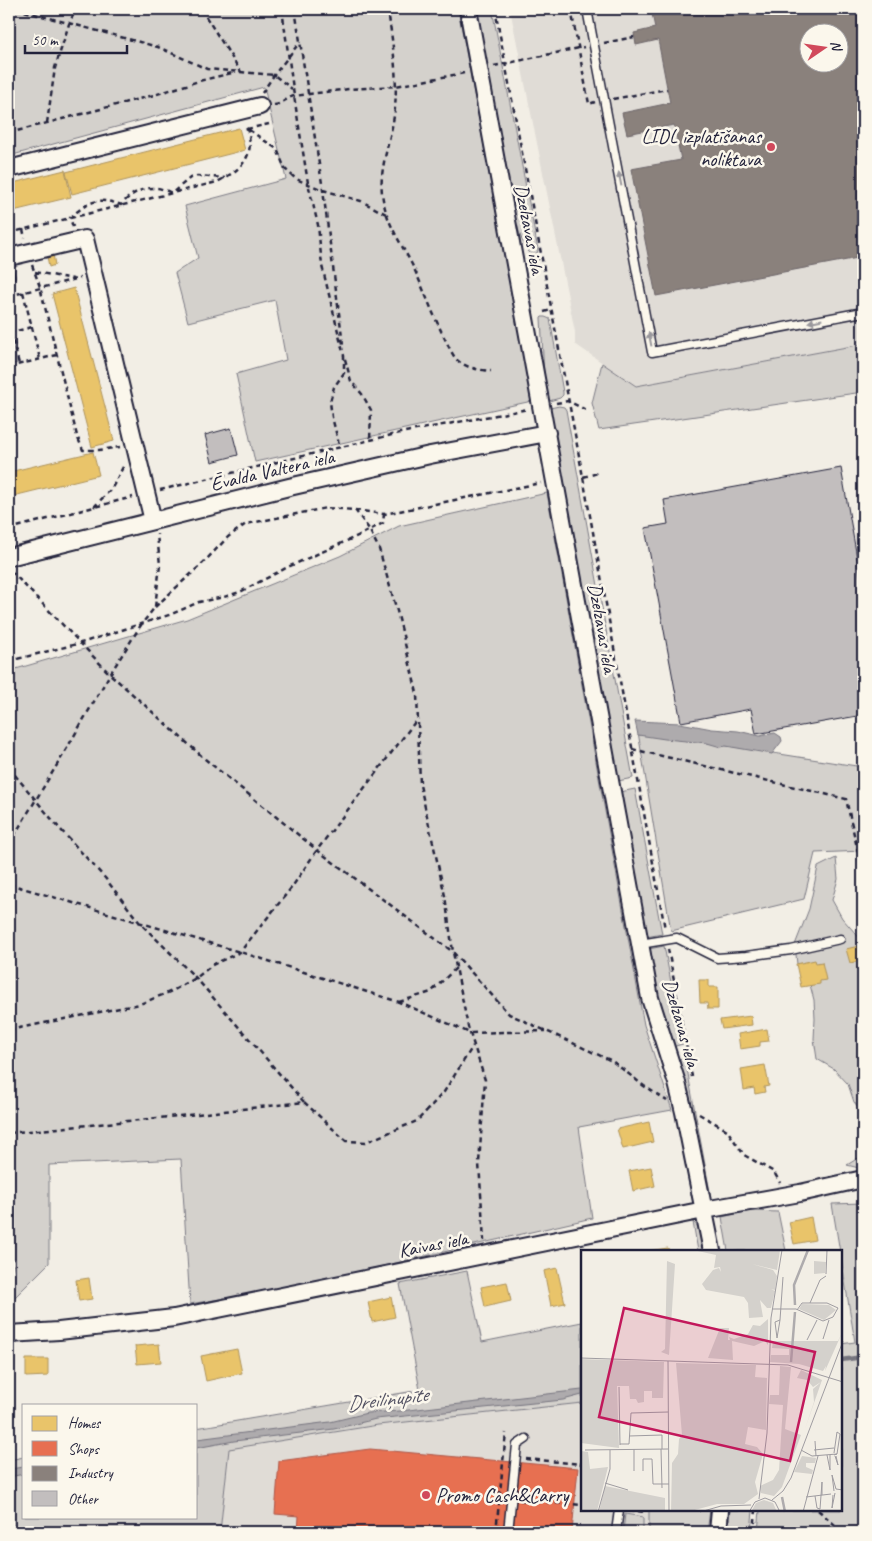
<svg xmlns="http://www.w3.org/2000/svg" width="872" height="1541" viewBox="0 0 872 1541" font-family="Caveat,sans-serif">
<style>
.built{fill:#e0dcd6;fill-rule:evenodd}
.green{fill:#d4d1cc;stroke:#7b7a84}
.water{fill:#aeabad;stroke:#76747f}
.homes{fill:#e9c46a;stroke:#ad935c}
.shops{fill:#e76f51;stroke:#ac584a}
.industry{fill:#8a817c;stroke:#6b6468;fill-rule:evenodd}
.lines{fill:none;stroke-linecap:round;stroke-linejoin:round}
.stream{stroke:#76747f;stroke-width:4.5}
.building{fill:#c2bebe;stroke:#22223b}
.lane-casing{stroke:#22223b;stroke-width:11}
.street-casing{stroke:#22223b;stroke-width:20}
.path{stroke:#22223b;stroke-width:2.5;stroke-dasharray:5 4;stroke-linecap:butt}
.lane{stroke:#fbf7ec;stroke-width:8}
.street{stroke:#fbf7ec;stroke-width:16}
.oneway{fill:#99979c}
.poi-dot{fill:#d1495b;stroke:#fbf7ec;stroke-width:2}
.labels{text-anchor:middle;stroke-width:5;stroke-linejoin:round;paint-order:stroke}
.poi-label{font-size:20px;fill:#22223b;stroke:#fbf7ec;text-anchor:end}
.street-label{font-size:20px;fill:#22223b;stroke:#fbf7ec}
.water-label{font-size:21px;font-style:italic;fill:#535263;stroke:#fbf7ec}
.inset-river{fill:none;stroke:#aeabad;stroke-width:2.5}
.inset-road{fill:none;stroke:#9f9ca1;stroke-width:1}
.view{fill:#c2185b;fill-opacity:0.15;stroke:#c2185b;stroke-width:2.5}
.inset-edge{fill:none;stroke:#22223b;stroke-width:2.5}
</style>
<rect width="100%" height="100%" fill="#f2eee5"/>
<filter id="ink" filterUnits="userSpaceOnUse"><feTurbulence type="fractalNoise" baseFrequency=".02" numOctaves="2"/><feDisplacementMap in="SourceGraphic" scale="10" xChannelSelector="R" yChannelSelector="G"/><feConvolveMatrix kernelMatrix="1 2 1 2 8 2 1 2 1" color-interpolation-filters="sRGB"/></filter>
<g filter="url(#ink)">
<path class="built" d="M510,9H863V344L636,386L575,344V332ZM810,32H840V62H810Z
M582,1403V1510H708L705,1532H220L229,1449L378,1425Z"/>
<path class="green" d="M9,9H458L532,401L255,462L236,374L286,360L275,300L188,322L175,273L198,258L185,206L286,179L264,87L9,156Z
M475,9H492L538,250L537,253L533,256C521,247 516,222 513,207Z
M542,317H545L550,319L563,392V395L560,398L549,401L544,375L541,318Z
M9,334H10L17,363L9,365Z
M863,344V392L599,430L592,403L602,363L636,386Z
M559,406L564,407L566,410L633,778L618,781L550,408Z
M547,493L644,1025L672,1110L579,1127L592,1218L291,1287L190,1304L181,1159L49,1165V1263L9,1303V671L187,619L340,556L399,526Z
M638,732L863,767V851L815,853L804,899L671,931Z
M635,789L662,934L646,937L620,792Z
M836,858L838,879L832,900L842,918L863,942V1113L854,1102L848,1084L834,1069L817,1059L814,1039L815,1019L814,1000L809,981L797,964L795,945L809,909L818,867Z
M664,946L683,1044L672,1047L656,992L649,949Z
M685,1058L711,1197L708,1191L692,1109L677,1059Z
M863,1155V1169L847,1165Z
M863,1203V1532H758L760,1510H841V1344L855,1342L832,1204Z
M750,1211L778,1212L786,1251H728L722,1217Z
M693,1222L699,1227L703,1251H698Z
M467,1271L482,1342L582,1322V1403L378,1425L229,1449L220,1532H9V1460L24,1457V1517H196V1428L420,1390L400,1284Z
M649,1510H710L707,1532H649Z
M730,1510H753L751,1532H728Z
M625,1514L643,1517V1530L641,1532H623Z"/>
<path class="water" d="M635,721L680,723L712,729L738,731L760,736L775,733L781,737L782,741L772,754L726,746L721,747L707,743L665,739L638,735Z
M582,1390V1395L563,1400L376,1419L334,1429L234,1441L196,1448V1439H197L330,1422L367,1413L400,1411Z
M24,1467V1474L9,1477V1469Z"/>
<path class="homes" d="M239,128L245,150L72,194L66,172Z
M65,170L71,197L9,212V184Z
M53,254L55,265L49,267L47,256Z
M74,288L114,441L92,447L52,294Z
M93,452L99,475L9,497V472Z
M863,945V960L850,963L846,949Z
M815,960L816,963L822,962L826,980L820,981V984L801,987L796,964Z
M699,980H709V987H718V1009H708L707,1003H700Z
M751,1016L752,1025L722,1029L720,1020Z
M767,1029L769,1041L760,1042V1046L740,1049L738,1034Z
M765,1065L769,1086L764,1087L765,1092L755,1094L754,1088L744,1090L741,1069Z
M649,1122L653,1142L623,1149L617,1129Z
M651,1167L655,1186L633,1191L629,1171Z
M811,1217L815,1240L794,1244L789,1222Z
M668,1248L669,1251H648Z
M557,1268L565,1303L551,1306L544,1271Z
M89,1278L92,1299L79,1301L76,1280Z
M507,1282L511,1301L485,1307L481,1287Z
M391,1297L395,1317L372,1322L368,1302Z
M159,1344L161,1362L137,1364L135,1346Z
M237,1349L242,1373L206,1381L201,1356Z
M26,1359H48V1376L26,1377Z"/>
<path class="shops" d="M370,1449L578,1468L572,1532H298L299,1516L275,1514L279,1461Z"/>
<path class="industry" d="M651,9H863V257L656,296L631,169L681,160L674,125L627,134L622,113L670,103L658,40L636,45L634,33L655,28ZM810,32H840V62H810Z"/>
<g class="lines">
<path class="stream" d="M841,1360L863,1357"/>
</g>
<path class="building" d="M231,428L238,455L212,462L205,435Z
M841,468L863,591V715L756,734L751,709L681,722L645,528L668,524L664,500Z"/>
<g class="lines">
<g class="lane-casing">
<path id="lane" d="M587,9L652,352L863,312
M9,270L10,277
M640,944L677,938L717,958L746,956L791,950L840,939
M508,1532L517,1445L526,1439
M616,1532L619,1510"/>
</g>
<g class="street-casing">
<path id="street" d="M468,9L650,998L677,1083L684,1112L712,1251
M9,169L260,106
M9,257L85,239L153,521
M9,557L289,487L430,455L547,433
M9,1334L59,1331L174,1318L704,1210L800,1193L863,1179
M718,1532L720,1510"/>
</g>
<path class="path" d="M16,9L158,47L207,69L274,75L292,89
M201,9L241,72
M282,9L294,96L308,183L318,225L322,266L344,356V373L334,387L330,402L332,417L340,448
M295,9L323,190L343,344
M388,9C392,41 398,74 395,107C393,135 379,165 382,193C386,226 403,244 416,273C426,295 434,317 445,339C448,345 452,354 456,359C465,368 479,370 491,371
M495,9L583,477L665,929
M571,9L589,104L595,102
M604,43L634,37
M494,66L584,47
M262,93L274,75L300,42
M613,99L667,89
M274,105C283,104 286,98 294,96L349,89L396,86L464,73
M47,123L55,68L69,24L76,9
M247,129L269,124
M249,130L277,149L285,169L296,179L323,190L361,201L386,214
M9,133L154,95L199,81L232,73
M73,227L70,218C87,202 98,196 121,205C129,195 142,187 156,188C161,188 167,191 172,193L190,178L197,176L225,178
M23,229L25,238
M9,233L217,182C243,169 258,154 245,124
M534,260L542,258
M32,265L40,287L77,436L83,450H99L120,447
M35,272L73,279
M23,292L40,359
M9,296L80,278
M544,312L551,310
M11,332L19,364
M9,333L32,327
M345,359L351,381L362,394L371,410L370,441
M9,367L57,355
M556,403L568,401L588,411
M583,477L598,473
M160,490L400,433L528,409
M94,507L112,488L124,465
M355,510L369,529L379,549L397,611L417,693L420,785L445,896L453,952L468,1027L485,1080L479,1163L484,1241
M9,529L133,497
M11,571L110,674L205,759L317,850L453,952L509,1014L612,1061L644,1086L667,1101
M155,607L203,563L228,537L246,524L326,508L355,510L384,514L541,483
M9,661L81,643L172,614L199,602L224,597L240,592L288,567L360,535L383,523L384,514
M632,749L846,799L863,874
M9,768L60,829L105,878L140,923L196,978L304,1102
M9,844L63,755L110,674L141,625L155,607L160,565L157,534
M9,884L240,952L399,1002L470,1033L545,1031
M668,949L692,1077
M399,1002L431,992L456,968
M9,1030L140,1004L172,991L196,978L212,965L240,952L292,887L317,850L418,718
M699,1114L727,1130L744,1155L774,1172L780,1183
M9,1133L198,1114L304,1102L346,1141L366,1142L417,1121L444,1092L473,1046
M9,1247L13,1261L9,1278
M526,1459L582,1464
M520,1500L582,1505
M629,1510L646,1512
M818,1510L843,1532
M496,1532L506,1433
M754,1532L756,1510"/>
<use href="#lane" class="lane"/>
<use href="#street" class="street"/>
</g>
<defs><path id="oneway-solid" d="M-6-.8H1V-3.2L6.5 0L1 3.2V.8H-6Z" transform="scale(1.25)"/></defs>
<g class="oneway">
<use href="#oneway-solid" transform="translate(620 179) rotate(-101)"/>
<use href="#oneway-solid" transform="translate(815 321) rotate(169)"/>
<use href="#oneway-solid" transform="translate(650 339) rotate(-101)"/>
</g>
</g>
<g class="poi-dot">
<circle cx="771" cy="147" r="5"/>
<circle cx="426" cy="1495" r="5"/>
</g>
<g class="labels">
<g class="poi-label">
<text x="761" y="143">LIDL izplatīšanas<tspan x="761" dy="23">noliktava</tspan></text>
<text x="436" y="1502" text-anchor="start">Promo Cash&amp;Carry</text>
</g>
<g class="street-label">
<text transform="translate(530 229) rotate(79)" y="7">Dzelzavas iela</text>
<text transform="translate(272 470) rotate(-13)" y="7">Ēvalda Valtera iela</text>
<text transform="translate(603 628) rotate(80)" y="7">Dzelzavas iela</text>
<text transform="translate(682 1023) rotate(74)" y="7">Dzelzavas iela</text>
<text transform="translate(433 1244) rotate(-11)" y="7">Kaivas iela</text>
</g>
<g class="water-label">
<text transform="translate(387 1399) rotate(-7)" y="7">Dreiliņupīte</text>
</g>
</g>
<g transform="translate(581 1250)">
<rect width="261" height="261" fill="#f2eee5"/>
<path d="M112,0H199L196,20L171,14L192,20L196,26L194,40L190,39L194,41L190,58H186L179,50L182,67L168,68L167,53L163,47L125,40L121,34L132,20L138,18L140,22L139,17L133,18L135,5ZM86,11L94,14L88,105L80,102L84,99ZM233,11L245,12L244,23L233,24ZM221,54L248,55L255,60L243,70L218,59ZM187,69V95L184,91L173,96L151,91L152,110L127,108L139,78H148L147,90H149L148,87L153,89L167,84L172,75L179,76ZM261,83L244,121L245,116L242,121L218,114L189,112L190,105H208V99L191,98L192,91H257ZM0,109L83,112L82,148H71V141H63V152L57,153L55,149H49L48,136H36L38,198L0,193ZM95,113L175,115L174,127L186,128L185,180L167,177L164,194L176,197L182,204L174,232L177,244L163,254H136L110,261L90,262L91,213L97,204L98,189L101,185ZM199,116L210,117L204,179L220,185L201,237L193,246L180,243L179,236L192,230L198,220L202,155L188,154L189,145H198ZM220,120L241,130L224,179L233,152L232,139L240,132L232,137L226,130L216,128ZM0,201L7,202L9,219L27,217L16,261L0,262ZM221,206L235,208L234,213H225V217L232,220L231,224L213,222ZM24,236L84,248V261L18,262ZM183,250L192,253L196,262H170L175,253Z" fill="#d4d1cc"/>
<path class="inset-river" d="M214,55L213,35L227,0M210,112L214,62M201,247L204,262"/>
<path class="inset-road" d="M245,24L246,0M229,53L239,30L245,26M191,59H215L242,71L252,67L257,58L246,53H221L216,60M199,70L196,88L194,72L199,70L202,27M242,89L248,70M226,90L236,70M0,108L207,115L262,132M87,111L88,262M38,137L39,195M48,186L81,185V199M234,191L235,206M39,194H48L50,163L87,162M53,199V221M80,199L81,238M4,200L87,199M220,200L231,206L256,204L253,205M233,200L253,198M253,203L256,182M256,204L259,184L256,182M246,205L249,220V205M254,206L257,215L255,206M62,221V209H71L72,234H88M24,233L47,240M253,241L251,225L255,239L262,240M252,245L251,258L254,243M234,246L236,258L239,259L241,232V245M225,247L250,244M178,249L186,183L190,68L201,0M191,250L202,241L210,228L262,91M17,262L29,219V200M119,262L140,256L170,255M168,262L174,252L184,248L194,252L199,262M222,262L237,206"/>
<path class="view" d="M43,58L234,102L209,211L18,167Z"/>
<rect width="261" height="261" class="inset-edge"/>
</g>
<rect width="872" height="1541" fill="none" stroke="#fbf7ec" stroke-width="30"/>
<rect x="15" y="15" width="842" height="1511" fill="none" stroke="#22223b" stroke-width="2" filter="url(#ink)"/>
<rect x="22" y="1404" width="175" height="115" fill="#fbf7ec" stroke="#a4a2a5"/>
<rect x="32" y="1416" width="25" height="15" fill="#e9c46a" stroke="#a4a2a5"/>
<text x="68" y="1428" font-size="15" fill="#22223b">Homes</text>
<rect x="32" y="1441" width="25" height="15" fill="#e76f51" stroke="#a4a2a5"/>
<text x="68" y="1454" font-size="15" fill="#22223b">Shops</text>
<rect x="32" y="1466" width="25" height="15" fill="#8a817c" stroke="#a4a2a5"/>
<text x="68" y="1478" font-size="15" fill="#22223b">Industry</text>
<rect x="32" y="1491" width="25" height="15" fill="#c2bebe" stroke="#a4a2a5"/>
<text x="68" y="1504" font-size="15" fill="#22223b">Other</text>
<g transform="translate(824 48) rotate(77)"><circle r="24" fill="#fbf7ec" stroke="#a4a2a5"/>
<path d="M0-4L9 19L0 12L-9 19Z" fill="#d1495b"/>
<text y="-8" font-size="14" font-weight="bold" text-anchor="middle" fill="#22223b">N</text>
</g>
<path d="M25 45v8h102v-8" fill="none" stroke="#22223b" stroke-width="2.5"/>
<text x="32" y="45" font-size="15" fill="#22223b" stroke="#fbf7ec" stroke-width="4" paint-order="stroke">50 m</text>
</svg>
